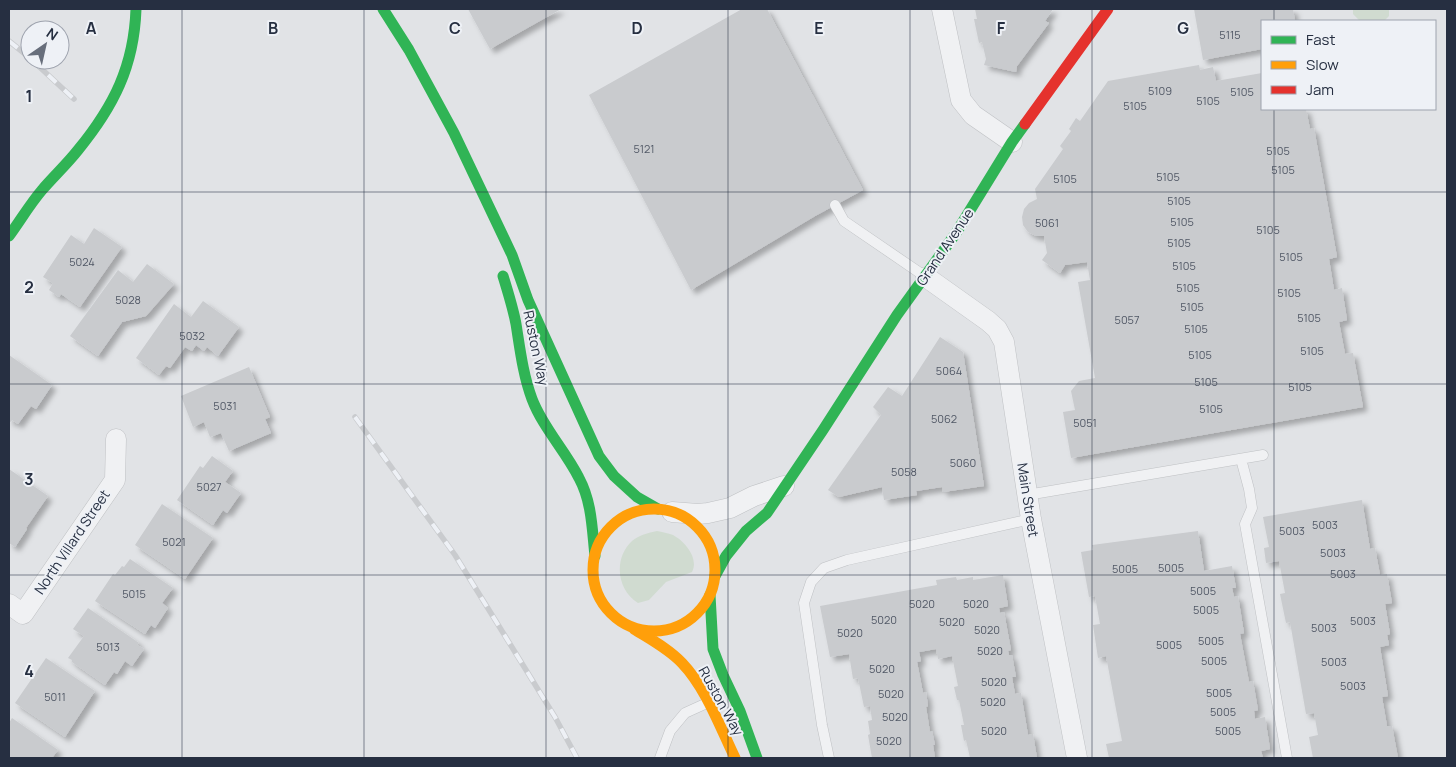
<svg xmlns="http://www.w3.org/2000/svg" width="1456" height="767" viewBox="0 0 1456 767" font-family="Manrope,sans-serif">
<style>
.green{fill:#d0dbd0}
.building{fill:#c9cbce;filter:url(#shadow)}
.lines{fill:none;stroke-linecap:round;stroke-linejoin:round}
.lane-casing{stroke:#bfc1c4;stroke-width:11}
.street-casing{stroke:#bfc1c4;stroke-width:21}
.lane{stroke:#f0f1f3;stroke-width:10}
.street{stroke:#f0f1f3;stroke-width:20}
.fast{stroke:#30b455;stroke-width:11}
.slow{stroke:#ff9f0a;stroke-width:11}
.jam{stroke:#e5322d;stroke-width:11}
.rail-casing{stroke:#c9cbce;stroke-width:5.5}
.rail{stroke:#eef1f6;stroke-width:4;stroke-dasharray:11;stroke-linecap:butt}
.grid{fill:none;stroke:#262f41;stroke-width:1;stroke-opacity:0.55}
.labels{text-anchor:middle;stroke-width:4;stroke-linejoin:round;paint-order:stroke}
.number-label{font-size:11px;fill:#505765}
.street-label{font-size:14px;fill:#262f41;stroke:#eef1f6}
.grid-label{font-size:16px;text-anchor:middle;font-weight:bold;fill:#262f41;stroke:#eef1f6;stroke-width:4;stroke-linejoin:round;paint-order:stroke}
</style>
<defs>
<filter id="shadow"><feDropShadow dx="4.5" dy="4.5" stdDeviation="2.5" flood-color="#0004"/></filter>
</defs>
<rect width="100%" height="100%" fill="#e1e3e6"/>
<path class="green" d="M1353,9H1389V16L1384,21H1360L1353,14Z
M657,531C662,532 668,533 673,535C686,542 699,559 692,572L666,582L649,600L638,603C617,590 613,559 632,541C639,535 648,533 657,531Z"/>
<path class="building" d="M468,9H561L490,49Z
M742,9H767L863,190L815,216L691,290L589,95Z
M975,9H1053L1045,21L1049,23L1017,66L1016,72L984,65L986,59L982,42L979,43L974,19H977Z
M1194,9H1293L1295,21H1262V49L1203,60Z
M1199,65L1200,70L1213,67L1216,81L1262,73V109H1306L1310,129L1314,128L1337,257L1329,259L1334,290L1342,288L1347,320L1339,322L1345,354L1353,353L1363,407L1071,458L1063,412L1075,410L1071,391L1079,381L1095,378L1078,282L1090,280L1087,262L1065,265L1060,273L1042,260L1047,253L1044,236H1036L1028,232L1023,225L1022,217L1024,209L1029,203L1037,199L1035,189L1063,149L1060,146L1071,131L1069,129L1076,118L1080,121L1108,81Z
M94,228L122,247L80,307L61,294L59,297L49,290L53,283L43,277L71,235L84,244Z
M147,264L174,284L146,316L122,322L98,356L70,336L118,270L133,282Z
M203,301L239,327L218,356L207,347L204,351L196,345L192,351L185,347L170,368L166,366L159,375L136,358L174,304L191,317Z
M940,337L963,352L984,486L943,492L942,487L916,491L917,495L884,500L882,487L839,497L828,490L881,415L873,407L888,387L902,396Z
M9,355L52,385L36,409L31,406L18,424L12,420L11,422L9,421Z
M249,367L270,417L265,419L271,433L229,451L221,433L210,437L204,422L193,427L181,396Z
M212,456L233,471L225,482L241,493L227,513L223,510L213,525L177,500L200,466L203,468Z
M9,469L48,496L26,528L27,529L15,547L9,543Z
M1362,500L1370,549L1375,548L1380,575L1387,574L1392,603L1385,604L1390,634L1387,635L1389,645L1380,647L1388,696L1382,697L1387,726H1392L1398,758H1313L1309,737L1318,735L1314,713L1306,714L1290,622L1286,623L1280,594L1285,593L1279,561L1266,563L1264,548L1269,547L1263,517Z
M162,504L213,538L185,579L135,545Z
M1198,531L1204,571L1232,566L1236,588H1232L1234,597L1238,596L1244,633L1240,634L1249,682L1253,681L1258,710L1254,711L1255,719L1265,717L1270,749L1261,751L1263,758H1109L1106,744L1122,741L1106,656L1098,658L1093,625L1100,624L1095,596L1089,597L1081,552L1093,550L1092,545Z
M130,559L173,588L162,603L168,608L155,628L151,625L145,634L95,601L113,574L115,575L122,566L124,567Z
M1003,575L1008,606L999,608L1000,613L1004,612L1011,650L1008,651L1009,655H1012L1016,677H1012L1015,694L1021,693L1028,735L1033,734L1037,758H970L966,740L964,741L961,725H964L959,700H957L954,687L958,686L952,656L938,659L936,649L919,652L921,661L917,662L923,693L926,692L928,706L926,707L930,732L932,731L935,745H933L935,758H872L868,735L870,734L868,721L872,720L870,706L864,707L858,678L853,679L849,654L830,657L820,606L937,585L936,580L956,577L957,580L973,577V580Z
M88,608L139,643L137,645L144,649L132,666L125,661L117,674L114,672L105,685L72,662V660L68,658L84,636L73,629Z
M46,658L95,691L65,737L15,703Z
M12,718L58,750L52,758H9V723Z"/>
<g class="lines">
<g class="lane-casing">
<path id="lane" d="M835,205L844,221L923,275
M1241,459L1249,489L1252,508L1245,524L1287,758
M1027,495L1263,455
M660,758L670,731L685,713L707,703
M829,758L822,725L804,603L811,582L824,568L847,560L1031,519"/>
</g>
<g class="street-casing">
<path id="street" d="M942,9L961,100L973,115L1012,142
M926,277L988,321L997,329L1004,342L1031,519L1077,758
M672,512L698,514L708,513L730,508L754,496L784,486
M9,604L23,614L115,480L116,439"/>
</g>
<use href="#lane" class="lane"/>
<use href="#street" class="street"/>
<path class="fast" d="M383,9L409,50L454,133L512,255L528,300L599,456L614,476L637,497L658,509
M9,236C20,221 30,204 42,190C54,176 67,164 78,150C114,106 134,66 136,9
M503,276C508,292 513,308 516,324C520,349 523,375 532,399C543,428 565,450 579,478C592,502 592,529 595,556
M715,576L726,556L746,531L767,513L823,430L897,315L956,233L1012,142L1025,124
M710,595L713,649L723,675L740,711L757,758"/>
<path class="slow" d="M593 570a61 61 0 1 1 122 0a61 61 0 1 1-122 0Z
M634,629C650,639 669,649 682,663C706,688 720,727 735,758"/>
<path class="jam" d="M1025,124L1108,9"/>
<g class="rail-casing">
<path id="rail" d="M9,41L30,58
M32,60L74,99
M355,417L455,555L555,717L577,758"/>
</g>
<use href="#rail" class="rail"/>
</g>
<path class="grid" d="M182,9V758M364,9V758M546,9V758M728,9V758M910,9V758M1092,9V758M1274,9V21M1274,109V758M9,192H1447M9,384H1447M9,575H1447"/>
<g class="labels">
<g class="number-label">
<text x="1230" y="39">5115</text>
<text x="1160" y="95">5109</text>
<text x="1242" y="96">5105</text>
<text x="1208" y="105">5105</text>
<text x="1135" y="110">5105</text>
<text x="644" y="153">5121</text>
<text x="1278" y="155">5105</text>
<text x="1283" y="174">5105</text>
<text x="1168" y="181">5105</text>
<text x="1065" y="183">5105</text>
<text x="1179" y="205">5105</text>
<text x="1182" y="226">5105</text>
<text x="1047" y="227">5061</text>
<text x="1268" y="234">5105</text>
<text x="1179" y="247">5105</text>
<text x="1291" y="261">5105</text>
<text x="82" y="266">5024</text>
<text x="1184" y="270">5105</text>
<text x="1188" y="292">5105</text>
<text x="1289" y="297">5105</text>
<text x="128" y="304">5028</text>
<text x="1192" y="311">5105</text>
<text x="1309" y="322">5105</text>
<text x="1127" y="324">5057</text>
<text x="1196" y="333">5105</text>
<text x="192" y="340">5032</text>
<text x="1312" y="355">5105</text>
<text x="1200" y="359">5105</text>
<text x="949" y="375">5064</text>
<text x="1206" y="386">5105</text>
<text x="1300" y="391">5105</text>
<text x="225" y="410">5031</text>
<text x="1211" y="413">5105</text>
<text x="944" y="423">5062</text>
<text x="1085" y="427">5051</text>
<text x="963" y="467">5060</text>
<text x="904" y="476">5058</text>
<text x="209" y="491">5027</text>
<text x="1325" y="529">5003</text>
<text x="1292" y="535">5003</text>
<text x="174" y="546">5021</text>
<text x="1333" y="557">5003</text>
<text x="1171" y="572">5005</text>
<text x="1125" y="573">5005</text>
<text x="1343" y="578">5003</text>
<text x="1203" y="595">5005</text>
<text x="134" y="598">5015</text>
<text x="922" y="608">5020</text>
<text x="976" y="608">5020</text>
<text x="1206" y="614">5005</text>
<text x="884" y="624">5020</text>
<text x="1363" y="625">5003</text>
<text x="952" y="626">5020</text>
<text x="1324" y="632">5003</text>
<text x="987" y="634">5020</text>
<text x="850" y="637">5020</text>
<text x="1211" y="645">5005</text>
<text x="1169" y="649">5005</text>
<text x="108" y="651">5013</text>
<text x="990" y="655">5020</text>
<text x="1214" y="665">5005</text>
<text x="1334" y="666">5003</text>
<text x="882" y="673">5020</text>
<text x="994" y="686">5020</text>
<text x="1353" y="690">5003</text>
<text x="1219" y="697">5005</text>
<text x="891" y="698">5020</text>
<text x="55" y="701">5011</text>
<text x="993" y="706">5020</text>
<text x="1223" y="716">5005</text>
<text x="895" y="721">5020</text>
<text x="994" y="735">5020</text>
<text x="1228" y="735">5005</text>
<text x="889" y="745">5020</text>
</g>
<g class="street-label">
<text transform="translate(945 247) rotate(-56)" y="5">Grand Avenue</text>
<text transform="translate(536 348) rotate(78)" y="5">Ruston Way</text>
<text transform="translate(1028 500) rotate(81)" y="5">Main Street</text>
<text transform="translate(72 542) rotate(-56)" y="5">North Villard Street</text>
<text transform="translate(721 701) rotate(61)" y="5">Ruston Way</text>
</g>
</g>
<g class="grid-label">
<text x="91" y="34">A</text>
<text x="273" y="34">B</text>
<text x="455" y="34">C</text>
<text x="637" y="34">D</text>
<text x="819" y="34">E</text>
<text x="1001" y="34">F</text>
<text x="1183" y="34">G</text>
<text x="29" y="102">1</text>
<text x="29" y="293">2</text>
<text x="29" y="485">3</text>
<text x="29" y="677">4</text>
</g>
<rect width="1456" height="767" fill="none" stroke="#262f41" stroke-width="20"/>
<rect x="1261" y="20" width="175" height="90" fill="#eef1f6" stroke="#9ea3ae"/>
<rect x="1271" y="36" width="25" height="8" fill="#30b455" stroke="#9ea3ae"/>
<text x="1306" y="45" font-size="15" fill="#262f41">Fast</text>
<rect x="1271" y="61" width="25" height="8" fill="#ff9f0a" stroke="#9ea3ae"/>
<text x="1306" y="70" font-size="15" fill="#262f41">Slow</text>
<rect x="1271" y="86" width="25" height="8" fill="#e5322d" stroke="#9ea3ae"/>
<text x="1306" y="95" font-size="15" fill="#262f41">Jam</text>
<g transform="translate(45 45) rotate(34)"><circle r="24" fill="#eef1f6" stroke="#9ea3ae"/>
<path d="M0-4L9 19L0 12L-9 19Z" fill="#676e7b"/>
<text y="-8" font-size="14" font-weight="bold" text-anchor="middle" fill="#262f41">N</text>
</g>
</svg>
